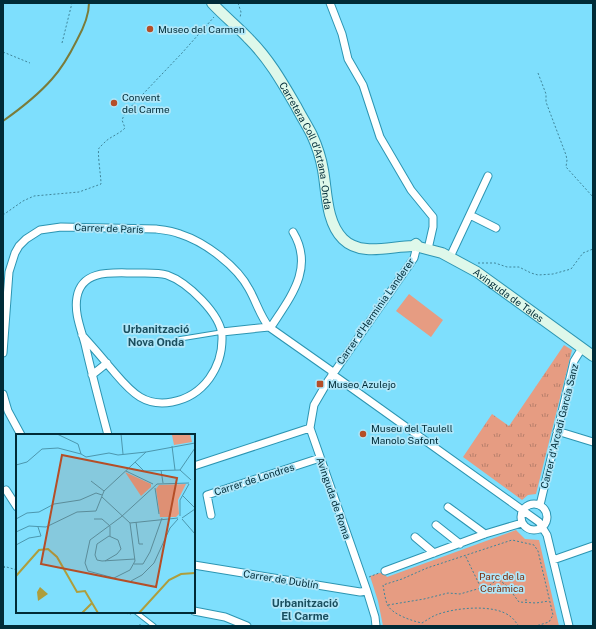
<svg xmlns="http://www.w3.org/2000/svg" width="596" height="629" viewBox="0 0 596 629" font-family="'Public Sans',sans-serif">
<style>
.grass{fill:url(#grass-tufts)}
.green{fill:#e69c82}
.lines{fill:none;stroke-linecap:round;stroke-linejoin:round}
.stream{stroke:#7a7c3a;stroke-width:2}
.service-casing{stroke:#2c95b2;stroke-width:5.5}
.minor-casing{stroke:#2c95b2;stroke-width:9}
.secondary-casing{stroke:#2c95b2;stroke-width:12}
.path{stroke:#3f859a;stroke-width:1;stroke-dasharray:2 2;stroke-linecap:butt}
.service{stroke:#fff;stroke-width:3.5}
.minor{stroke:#fff;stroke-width:7}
.secondary{stroke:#def8ea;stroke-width:10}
.poi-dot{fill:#b54e27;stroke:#b0e7f9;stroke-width:1.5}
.labels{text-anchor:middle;stroke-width:3.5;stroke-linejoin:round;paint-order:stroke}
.poi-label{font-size:10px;fill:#002b37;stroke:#b0e7f9;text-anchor:start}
.street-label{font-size:10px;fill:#002b37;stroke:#b0e7f9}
.park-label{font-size:10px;fill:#7e2e0c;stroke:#b0e7f9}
.neighbourhood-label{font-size:11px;font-weight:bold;fill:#1a4f5f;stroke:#b0e7f9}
.inset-river{fill:none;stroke:#ae9e3c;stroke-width:2}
.inset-road{fill:none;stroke:#4c97ae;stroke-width:1}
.view{fill:#b54e27;fill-opacity:0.15;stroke:#b54e27;stroke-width:2}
.inset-edge{fill:none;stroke:#002b37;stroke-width:2}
</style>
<defs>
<pattern id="grass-tufts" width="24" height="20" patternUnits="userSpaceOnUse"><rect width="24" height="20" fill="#e69c82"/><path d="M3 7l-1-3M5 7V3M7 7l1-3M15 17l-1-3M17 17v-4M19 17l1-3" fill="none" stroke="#b87f6b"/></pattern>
</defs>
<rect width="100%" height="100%" fill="#7edffd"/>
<path class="grass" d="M564,345L572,350L536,494L528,495L522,500L463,457L492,414L509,426Z"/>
<path class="green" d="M409,294L443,320L431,337L396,311Z
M516,530L525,539L539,540L559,626H383L378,601L370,576L383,572L387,577Z"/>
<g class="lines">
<path class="stream" d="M3,121C20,109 38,95 52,79C62,68 70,54 77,40C83,29 89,16 89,3"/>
<g class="service-casing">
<path id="service" d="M179,339L222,332
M136,612L154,626"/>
</g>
<g class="minor-casing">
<path id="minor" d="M330,3L342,34L348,59L363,85L380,137L411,190L433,217V227L428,249
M470,215L496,228
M450,257L488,176
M222,332L269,327L273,324C292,295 314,267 293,232
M82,335C91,345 100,355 108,365C118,376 127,389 140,397C150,403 161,404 172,402C204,396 223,367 222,336C221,314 187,282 167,275C157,272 145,273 134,273C113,273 82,269 77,297C74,313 81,329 85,344C92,375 100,405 108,435
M3,353L9,272L15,253L19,246L26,239L40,230L61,227L156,229C164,230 173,231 180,234C205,242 237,266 249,289C256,301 260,316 269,327L333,372
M332,374L539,522L547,535L569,626
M92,375L107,363
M3,394L8,411L21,435
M557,431L593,442
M194,466L310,428
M6,490L17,507
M521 517a13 13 0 1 1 26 0a13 13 0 1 1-26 0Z
M540,505L574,361L582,348
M448,507L485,534
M211,515L207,495L320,458
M436,525L460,544
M415,537L434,553
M553,560L593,546
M194,565L360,592L367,591
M385,571L485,534L522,523
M194,611L225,617L247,626
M376,626L375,617L367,591L310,428L314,405L328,381L414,258L416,250"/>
</g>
<g class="secondary-casing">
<g id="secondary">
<path id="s1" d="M212,3C224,16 238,27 249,39C269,59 282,82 296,106C301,116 307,125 312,135C317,146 321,158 323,170C327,192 326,222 343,239C361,257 391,246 413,246L416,244L419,247L442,253L477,272L593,356"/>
</g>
</g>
<path class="path" d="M238,3L241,12L240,18
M62,43L72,3
M3,52L30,63
M538,73L546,94V102L566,155L567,160L566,167L593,197
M3,215L23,201L34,196L79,192L101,184C101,176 97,152 99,148C101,146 104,143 106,141C112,136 119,134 125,128L122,120L125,113L182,53L214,17
M478,263H495L507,267H519L531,273L538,275L553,274L571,269L583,253L593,249
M3,566L17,570
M3,568L6,567
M369,577L379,573
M482,588L490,585L498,579L507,586L519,602L536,603L549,601
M513,592V585
M526,599V603
M388,605L424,599L448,593L460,594L481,588L465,555
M114,612L131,614
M140,626V622
M519,626C516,623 514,619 511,617C495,603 453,608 436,615C431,617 427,620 422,623C412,621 391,614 387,604C385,598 384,591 383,585L402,579L427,568L512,540L534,545L538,551L553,615L549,622L536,626"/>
<use href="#service" class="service"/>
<use href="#minor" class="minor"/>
<use href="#secondary" class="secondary"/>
</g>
<g class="poi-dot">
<circle cx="150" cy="29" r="4"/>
<circle cx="114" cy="103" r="4"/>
<rect x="316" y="380" width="8" height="8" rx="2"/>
<circle cx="363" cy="434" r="4"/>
</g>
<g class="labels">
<g class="poi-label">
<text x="158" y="33">Museo del Carmen</text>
<text x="122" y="101">Convent<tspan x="122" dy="12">del Carme</tspan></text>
<text x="328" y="388">Museo Azulejo</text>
<text x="371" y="432">Museu del Taulell<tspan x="371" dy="12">Manolo Safont</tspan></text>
</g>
<g class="street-label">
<text dy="4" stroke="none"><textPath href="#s1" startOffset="175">Carretera Coll d’Artana - Onda</textPath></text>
<text transform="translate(109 228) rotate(2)" y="4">Carrer de París</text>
<text dy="4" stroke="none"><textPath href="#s1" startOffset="460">Avinguda de Tales</textPath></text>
<text transform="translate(375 311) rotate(-55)" y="4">Carrer d'Herminia Landerer</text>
<text transform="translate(559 426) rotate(-76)" y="4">Carrer d'Arcadi García Sanz</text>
<text transform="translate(254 479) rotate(-18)" y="4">Carrer de Londres</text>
<text transform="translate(334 498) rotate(71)" y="4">Avinguda de Roma</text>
<text transform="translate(281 579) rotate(9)" y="4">Carrer de Dublín</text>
</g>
<g class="park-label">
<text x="502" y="580">Parc de la<tspan x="502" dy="12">Ceràmica</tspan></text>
</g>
<g class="neighbourhood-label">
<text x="156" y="333">Urbanització<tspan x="156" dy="13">Nova Onda</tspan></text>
<text x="305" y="607">Urbanització<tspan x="305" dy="13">El Carme</tspan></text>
</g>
</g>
<g transform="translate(16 434)">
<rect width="179" height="179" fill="#7edffd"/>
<path d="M109,38L135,50V53L125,62Z" fill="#e69c82"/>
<path d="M174,0L176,8L158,11L156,1ZM170,50L162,66L163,80L160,83H144L140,55L143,51Z" fill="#e69c82"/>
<path d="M24,153L32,160L22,167L21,158Z" fill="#ae9e3c"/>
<path class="inset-river" d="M0,142L23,116L32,115L41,123L61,158L69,157L82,179M66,179L76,169M123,179L153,146L165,140L179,139"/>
<path class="inset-road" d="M41,0L62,10L65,20L70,23L93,19L102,21L130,18M105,0L107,20M156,12L159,36M119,28L128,37L164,36L175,46M0,31L11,28L26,15L42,14L65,20M145,36L147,49M164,36L179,14M110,37L137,50M75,47L88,57M139,54L143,80M166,61L179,74M86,63L114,89L162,84M164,82V66L173,50M105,83L74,106L69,129L72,137L98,144L114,136L119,127L114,89M105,83L141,50L173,49M166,84L179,75M0,85L11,79L23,78L38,70L64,66L80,59L86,61M78,85H86L94,92V102M166,85L179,100M120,88L123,110H127M0,98L13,92L30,93L61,78L80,77L88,57L130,18L179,9M0,111L13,104L25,102L22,93M89,127L101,120L105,115L102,106L93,102L81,110L79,121L81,126L86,127L119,125M118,130H127L134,118L146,84M115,147L126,141L138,129L154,94L162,85"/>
<path class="view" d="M46,21L161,44L140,153L25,130Z"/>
<rect width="179" height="179" class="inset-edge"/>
</g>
<rect width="596" height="629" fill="none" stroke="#002b37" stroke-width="8"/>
</svg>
